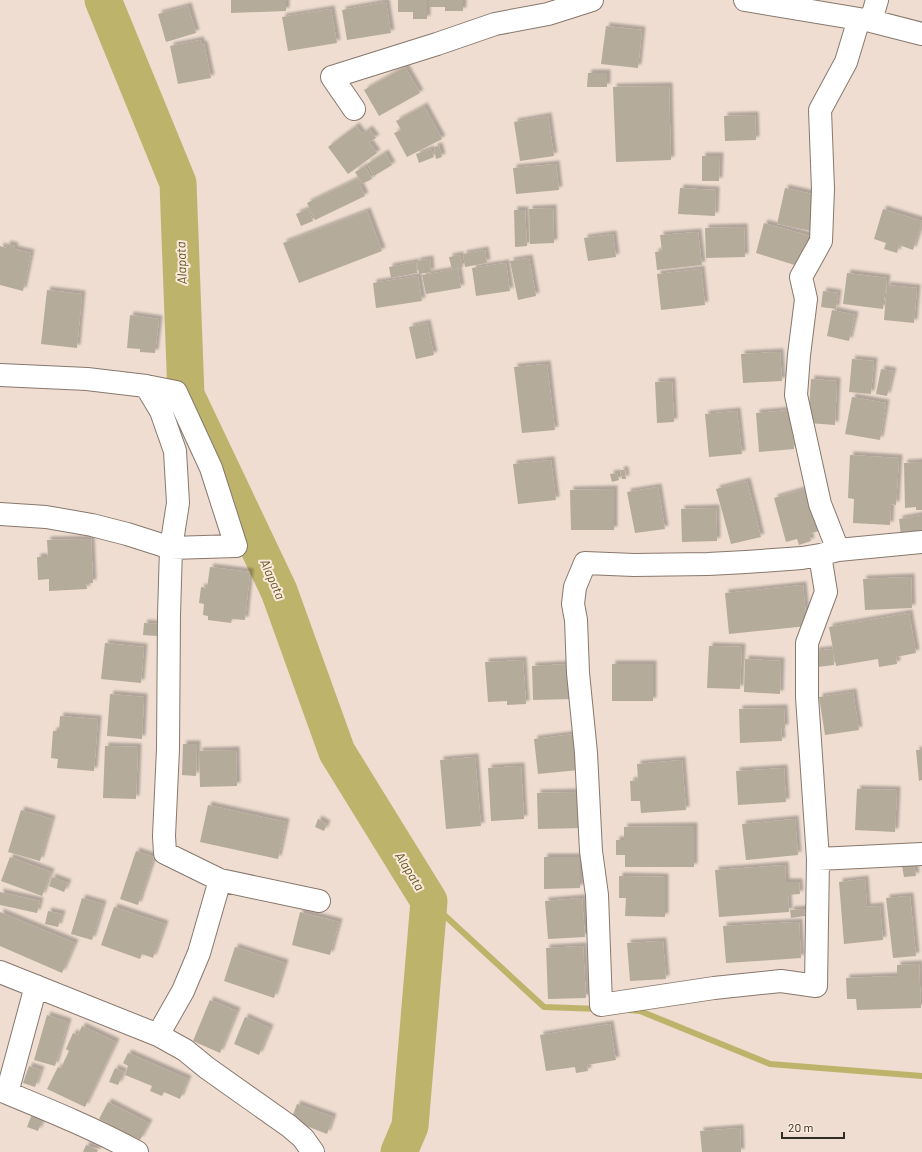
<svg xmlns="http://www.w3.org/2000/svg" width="922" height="1152" viewBox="0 0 922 1152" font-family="Barlow,sans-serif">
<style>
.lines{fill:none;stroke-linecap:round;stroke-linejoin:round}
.stream{stroke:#beb36b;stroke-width:6}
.river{stroke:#beb36b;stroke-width:37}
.building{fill:#b5ab9b;filter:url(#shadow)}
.street-casing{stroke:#88786d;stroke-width:24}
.street{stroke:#fff;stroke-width:22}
.labels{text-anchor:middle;stroke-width:4;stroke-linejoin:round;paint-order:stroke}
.water-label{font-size:13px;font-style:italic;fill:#5f5721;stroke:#fbeadd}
</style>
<defs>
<filter id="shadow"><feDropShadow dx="3.5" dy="-3.5" stdDeviation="1" flood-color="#0004"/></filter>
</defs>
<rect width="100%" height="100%" fill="#eeddd0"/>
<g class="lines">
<path class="stream" d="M429,901L544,1007L599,1009
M629,1010L640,1011L770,1064L922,1076"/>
<path class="river" d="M103,0L178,183L186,395L279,591L337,752L429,901L410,1126L399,1152"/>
</g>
<path class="building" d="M231,0H286V11L231,13Z
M398,0H427V19H413V12H398Z
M429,0H463V11H445V7H429Z
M386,2L391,33L347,40L342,10Z
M188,6L196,33L166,42L158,14Z
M331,9L337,43L288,51L282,17Z
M606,26L642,30L638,68L601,64Z
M200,40L202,45L204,44L211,78L178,84L170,46Z
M405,67L420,93L379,116L364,90Z
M588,73H607V87H587Z
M669,86L671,160L616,162L613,87Z
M424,106L442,139L407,157L394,133L401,130L396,121Z
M755,115L756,140L725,141L724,116Z
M548,116L554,156L520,161L514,122Z
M356,126L362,134L369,129L376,138L369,142L377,153L348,174L328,147Z
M439,146L442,157L436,159L434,147Z
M431,149L434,157L419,163L416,154Z
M385,153L392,165L374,176L367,164Z
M702,156H720L719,181H702Z
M556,164L559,190L516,194L513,168Z
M365,166L372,179L362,184L355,172Z
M357,179L365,196L315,220L307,203Z
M680,188L716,190L715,216L678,214Z
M785,188L821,196L811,231L777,224Z
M553,208L554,243L530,244L529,209Z
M308,209L313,221L301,226L296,214Z
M883,209L922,221L913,250L899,245L897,253L884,249L886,243L874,239Z
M514,210H525L527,246L515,247Z
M367,211L382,251L299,283L283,243Z
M764,223L810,236L801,267L756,253Z
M744,227L745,257L706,258L705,228Z
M698,232L702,265L657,270L655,252L662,251L660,235Z
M613,234L616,257L588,261L584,238Z
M7,244L15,246L14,249L31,253L23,291L0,285V246L6,248Z
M485,250L487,263L465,267L463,254Z
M460,255L463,267L452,270L449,257Z
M529,258L536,296L518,300L510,261Z
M430,259L431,272L419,274L417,261Z
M416,262L417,273L391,278L389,267Z
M506,263L510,291L476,296L472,268Z
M458,269L461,288L426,294L422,275Z
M701,269L705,305L661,310L657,274Z
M847,273L887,278L883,309L843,304Z
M418,276L422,301L376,308L373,283Z
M887,285L917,288L914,323L884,320Z
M47,290L82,294L77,348L41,344Z
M823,291L838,293L836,309L821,307Z
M832,310L855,315L849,341L827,336Z
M130,315L159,319L155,353L140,352V349L127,348Z
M427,323L434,355L416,359L409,327Z
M780,352L782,381L743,383L741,354Z
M852,359L874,361L871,394L849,392Z
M547,364L555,430L522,433L514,367Z
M881,369L893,371L887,396L876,394Z
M811,379L837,381L835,425L808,423Z
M672,381L674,422L657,423L655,382Z
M852,397L886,403L880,440L845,434Z
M791,410L794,449L759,452L756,413Z
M737,411L742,454L709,457L705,414Z
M850,455L899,458L896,505L891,504L890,525L853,523L854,499L848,498Z
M551,460L556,500L518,504L513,464Z
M922,462V510H916V507L905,508L904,463Z
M620,470H625L626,479H622Z
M617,473L619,480L612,482L610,474Z
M747,481L761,537L731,544L716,489Z
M658,487L665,529L635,533L627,492Z
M614,489V530H571L570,490Z
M806,489L819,531L809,534L811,541L799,545L797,539L786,542L774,498Z
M716,508L717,541L682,542L681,509Z
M922,515V532L901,535L899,519Z
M91,539L93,583H86L87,589L49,591V579L38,580L37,557H48L47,540Z
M210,567L250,572L245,620L232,619L231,623L208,620V616L203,615L204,604L199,603L201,587L207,588Z
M911,577L912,608L865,610L863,579Z
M803,585L807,626L729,634L725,593Z
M909,613L916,653L896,657L897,664L879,667L878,659L836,666L829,627Z
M144,623L158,624L157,636L143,635Z
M105,643L144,647L141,683L101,679Z
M709,646L742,647L740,689L707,688Z
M833,649L834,665L817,667L815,651Z
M745,659L781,661L780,694L744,692Z
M523,660L526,704L507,705V701L488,702L485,662Z
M571,664L572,699L533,700L532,666Z
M612,664H653V701H612Z
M853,692L859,730L825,735L819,697Z
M110,694L144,697L142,739L107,736Z
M784,708L785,728H781L782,741L740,743L739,709Z
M60,716L98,719L94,771L57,768L58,759L51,758L53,731H59Z
M575,734L579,770L538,774L534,739Z
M183,744H197L196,776L182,775Z
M105,746L138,747L136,799L103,798Z
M236,750L237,786L200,787L199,751Z
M916,750H922V780L919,781Z
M475,757L481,826L446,829L440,760Z
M682,760L686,810L641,813L640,801H631L630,781L638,780L637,764Z
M521,766L524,819L491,821L488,768Z
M784,768L786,802L738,805L736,771Z
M857,789L897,790L895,832L855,830Z
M581,792L582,828L538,829L537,793Z
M208,805L286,822L278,859L200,842Z
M21,810L52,819L40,861L8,852Z
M318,819L327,824L324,831L315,827Z
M795,819L798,855L746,860L742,824Z
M694,826V867H625V855H616V840H624V827Z
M136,851L154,857L138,905L120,899Z
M10,857L51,872L42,896L1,881Z
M544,857H580V888L544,889Z
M785,865L786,882H799L800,894L788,895L789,912L719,917L715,870Z
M914,865L916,876L904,877L902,866Z
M619,876L665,877V917L625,916L626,898H619Z
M52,877L68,883L64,892L49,886Z
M865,879L867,907L880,906L883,940L844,944L839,882Z
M0,892L40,901L37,913L0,905Z
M910,896L916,956L893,958L886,898Z
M82,898L103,904L92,940L71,934Z
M582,898L585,937L548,939L545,901Z
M114,907L165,924L153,958L142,954L140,959L101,945Z
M804,909L805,916L791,918L790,910Z
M48,911L62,914L58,927L45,924Z
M0,912L75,943L62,973L0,946Z
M300,912L339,922L330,955L292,945Z
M799,922L801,958L726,963L723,926Z
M663,941L666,979L630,981L627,943Z
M583,946L586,998L548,999L546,948Z
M235,947L285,963L274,998L224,981Z
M919,964L921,1008L857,1010L856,999H847L846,978L897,976V965Z
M210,1000L237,1011L220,1053L193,1041Z
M47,1015L68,1022L55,1066L34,1060Z
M245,1017L270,1028L259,1055L234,1044Z
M610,1024L616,1060L587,1065L588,1071L576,1073L575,1067L546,1071L540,1035Z
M82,1026L116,1042L85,1107L47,1089L58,1067L61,1068L69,1051L66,1049L73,1033L78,1035Z
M128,1053L188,1079L180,1099L164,1092L162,1096L150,1091L152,1086L125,1075L128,1066L123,1063Z
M29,1066L41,1070L35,1087L23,1083Z
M115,1068L124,1072L118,1085L109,1082Z
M108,1102L149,1123L140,1140L99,1119Z
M297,1104L333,1117L327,1134L291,1120Z
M32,1114L43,1119L38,1131L27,1127Z
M740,1128L741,1152H702L700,1131Z
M86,1145L98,1150L97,1152H83Z"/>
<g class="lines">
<g class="street-casing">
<path id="street" d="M745,0L871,21L922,34
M871,21L877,0
M354,109L332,77L437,44L495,24L548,14L592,0
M0,375L87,379L146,386L161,411L175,451L178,503L171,548L169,615L168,749L164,836L165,853L220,880L319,901
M0,514L46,517L92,525L127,534L171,548L236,546L211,468L176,392L146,386
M838,550L820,504L796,395L799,355L806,299L801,277L821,241L823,189L820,110L846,62L859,19
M820,555L826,592L807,643V697L818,859L816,986L781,981L714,988L601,1005L597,895L591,851L586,753L578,673L576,620L573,604L575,587L585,563L634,565L708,564L746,562L802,558L820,555L838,550L922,542
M818,859L922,854
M220,880L199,953L183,991L158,1035L185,1050L207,1068L289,1126L303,1138L313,1152
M0,972L158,1035
M0,1090C46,1109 93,1128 137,1152
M7,1093L36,986"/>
</g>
<use href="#street" class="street"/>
</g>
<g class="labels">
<g class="water-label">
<text transform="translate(181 263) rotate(-92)" y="5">Alapata</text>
<text transform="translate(273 579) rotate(66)" y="5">Alapata</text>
<text transform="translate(410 871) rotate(58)" y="5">Alapata</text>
</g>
</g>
<path d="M782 1132v6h62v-6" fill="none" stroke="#322c27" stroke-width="2"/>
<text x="788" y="1132" font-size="12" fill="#322c27" stroke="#fbeadd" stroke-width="3" paint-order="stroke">20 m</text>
</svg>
